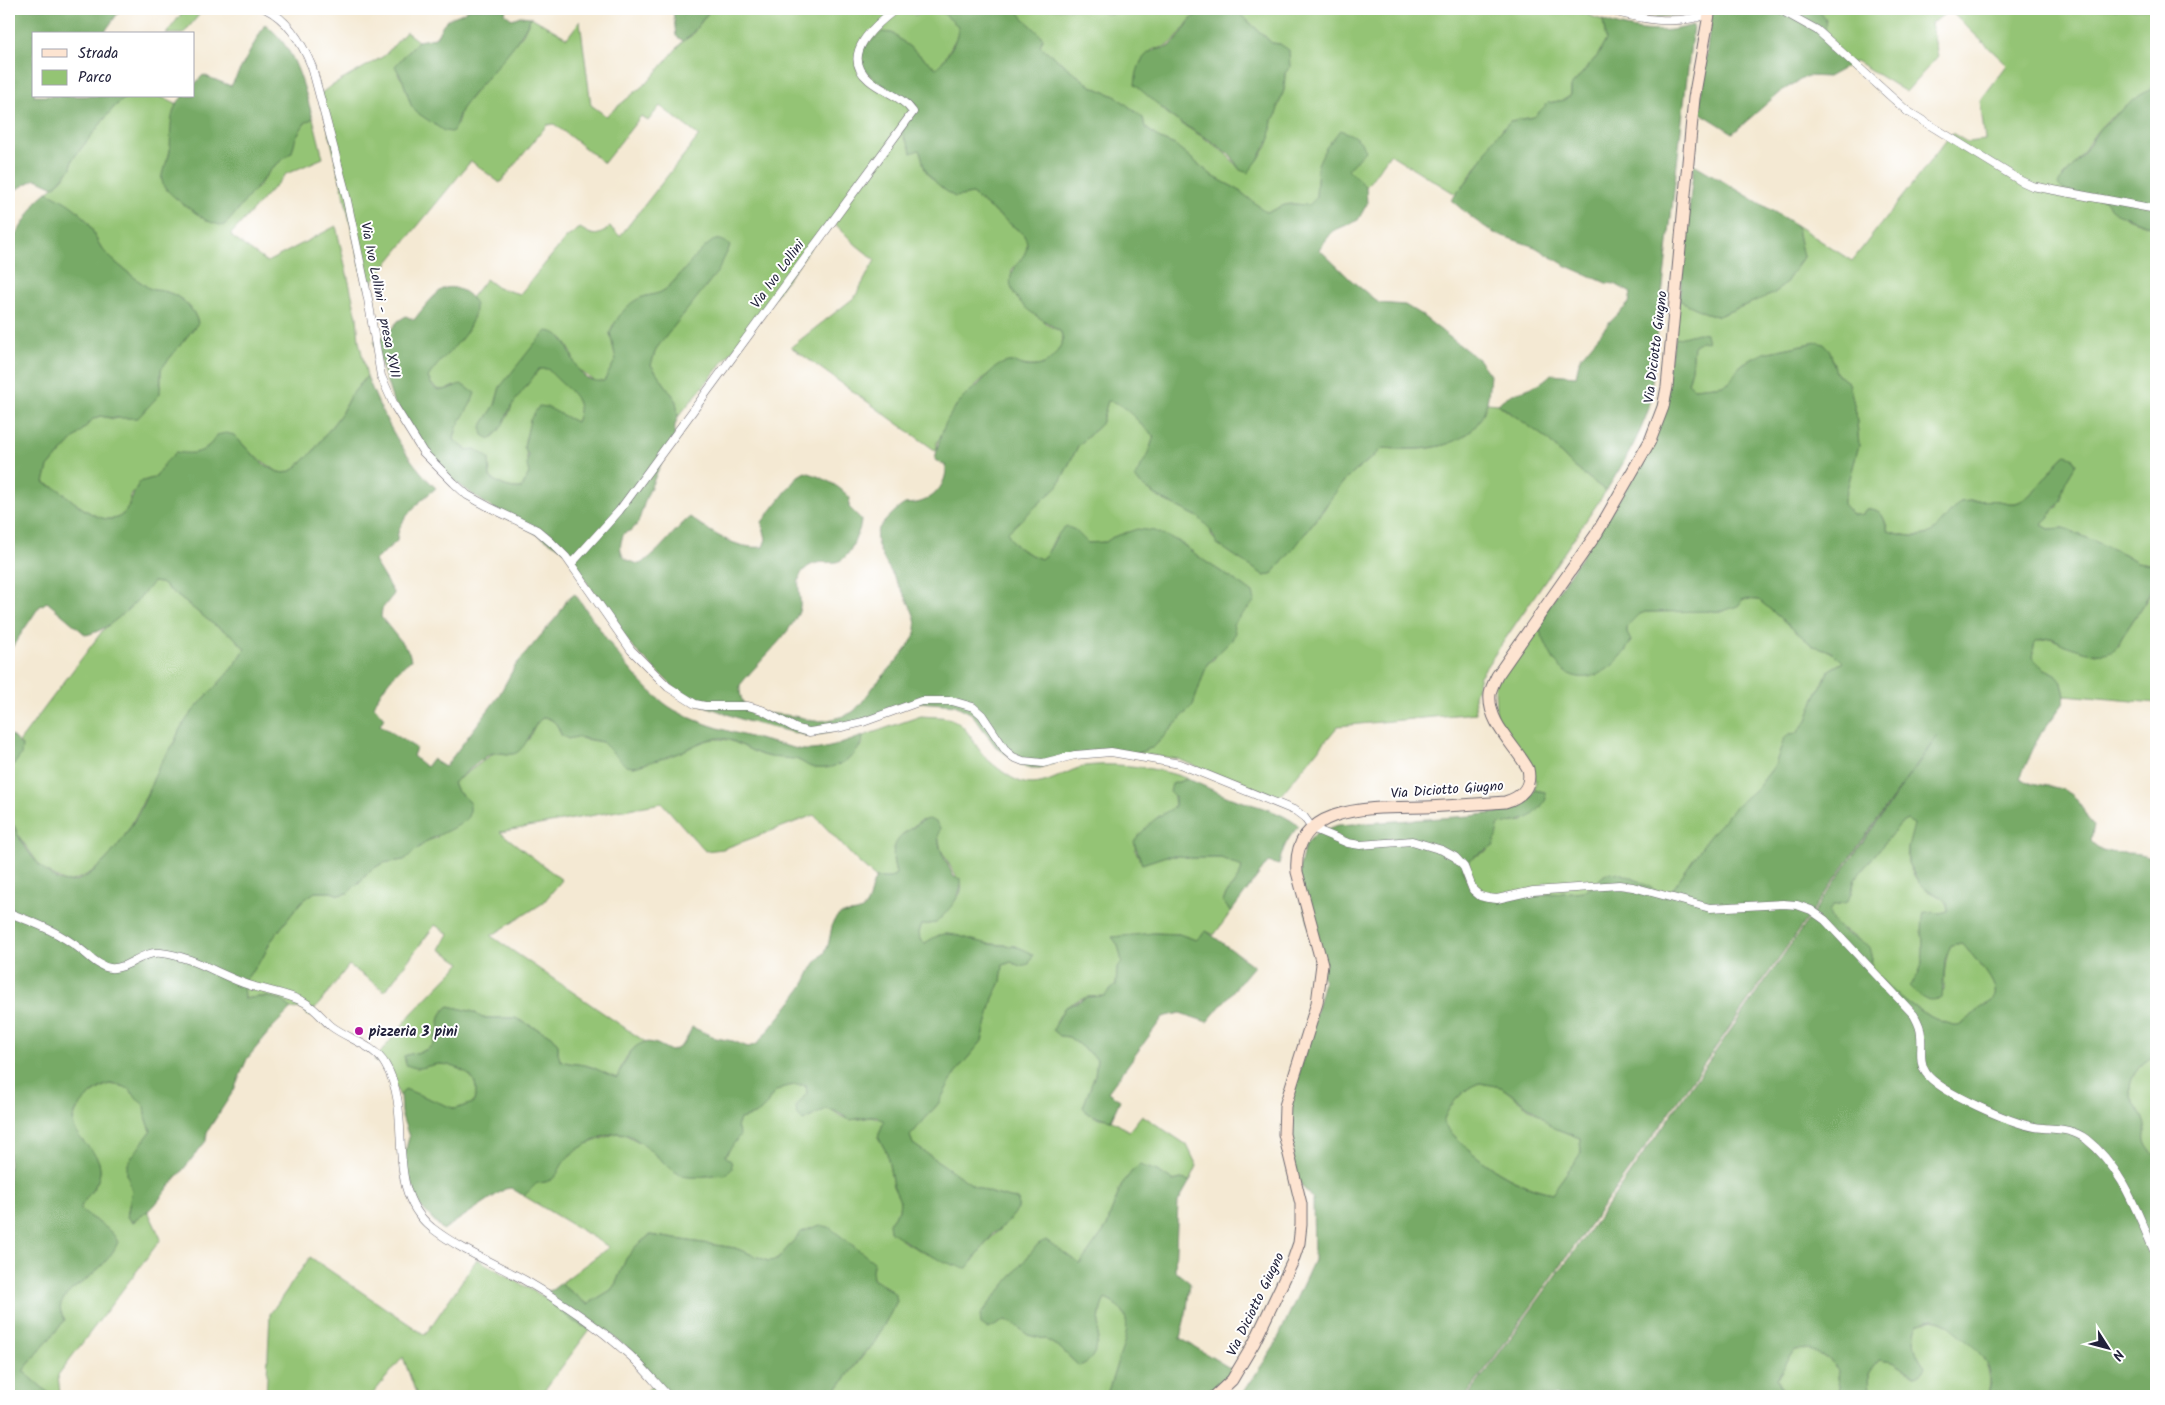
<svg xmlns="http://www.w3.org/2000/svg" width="2165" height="1405" viewBox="0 0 2165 1405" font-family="Kalam,sans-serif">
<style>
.green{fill:#94c474;stroke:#5b7358}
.forest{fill:#7a6;stroke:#4c6650;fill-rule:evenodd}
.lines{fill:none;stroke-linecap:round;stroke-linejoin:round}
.street-casing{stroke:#6c6870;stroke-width:9}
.secondary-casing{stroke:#6c6870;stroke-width:13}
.street{stroke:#fff;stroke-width:8}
.secondary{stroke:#fde4d1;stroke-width:11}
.poi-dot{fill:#b5179e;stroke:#fff;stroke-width:2}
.labels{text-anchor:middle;stroke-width:4;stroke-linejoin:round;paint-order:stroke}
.street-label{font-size:14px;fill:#22223b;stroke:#fff}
.poi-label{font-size:14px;font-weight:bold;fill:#22223b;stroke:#fff;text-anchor:start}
</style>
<rect width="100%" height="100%" fill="#fff"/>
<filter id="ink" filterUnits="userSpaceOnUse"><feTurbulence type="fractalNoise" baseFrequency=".02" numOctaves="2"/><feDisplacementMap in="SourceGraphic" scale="10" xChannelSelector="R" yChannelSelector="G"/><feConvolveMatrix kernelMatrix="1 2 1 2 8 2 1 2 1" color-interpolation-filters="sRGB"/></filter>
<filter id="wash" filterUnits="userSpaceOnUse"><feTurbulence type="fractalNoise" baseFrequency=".0096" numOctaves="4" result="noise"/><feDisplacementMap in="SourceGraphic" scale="20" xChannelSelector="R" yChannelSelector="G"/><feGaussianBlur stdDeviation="1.12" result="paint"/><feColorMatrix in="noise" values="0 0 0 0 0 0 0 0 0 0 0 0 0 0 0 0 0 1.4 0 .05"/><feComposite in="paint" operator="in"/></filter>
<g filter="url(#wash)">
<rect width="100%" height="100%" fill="#f4e9d3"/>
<path class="green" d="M185,9H204L183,34H166Z
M711,9H908L914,15C921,14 922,11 928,9C937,6 954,18 958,26C959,29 959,31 959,34C950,46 948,58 936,68L892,33L875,37L864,48V69C878,83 895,92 910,104L904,139L910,145L911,153L919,149C923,156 922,162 925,169C928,176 947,193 955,197L972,194L1023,234C1034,250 1021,258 1011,271L1046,324L1061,332L1063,340C1051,370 1037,369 1010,362L987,375L975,386L937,442L936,451L791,347L855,297L875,260L855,244L831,220L756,322L678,417L676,400L651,365L656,349L722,263L709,245L667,288L660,293L643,297L613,325L610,333L616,359L605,381L596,382L576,368L571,352L562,337L500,387L495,405L481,427L507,418L514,401L539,369L548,368C562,388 588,394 576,422L569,419L530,420C530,428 527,433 525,440C525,445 528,467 529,473L522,488C510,489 500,485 490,477L488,458L467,450L454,440L458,422L463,414L454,386C441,393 433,390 428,377L443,356L451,350L473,299L471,298L486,279L498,288L520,294L566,238L580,228C594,236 596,238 610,227L620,236L699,136L660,106L648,121L641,116L604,163L554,124L547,125L500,183L471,161L366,289L320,94L328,88L384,56L406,32L418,41L401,59L398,74L403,81L411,105L457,125L461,109L523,34L531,17L567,38L580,21L591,105L606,116L650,80L683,41L691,36Z
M1017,9H1098L1104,13L1112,14L1120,9H1205C1181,18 1183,48 1153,49L1141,61L1136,77C1148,92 1159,109 1176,120C1199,136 1223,146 1240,170L1258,160L1267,146L1270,138L1272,120L1277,114L1278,106L1284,90L1285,73L1290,67L1280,44L1272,43L1246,19L1229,9H1569L1603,20L1606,40L1598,55L1571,86V95L1564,100L1548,103L1534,117L1510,121L1503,128L1457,195L1390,154L1366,187L1348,169L1353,162L1318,164L1316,198L1309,205C1301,205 1293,203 1285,205C1278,207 1274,211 1266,212L1237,189L1214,177L1175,145L1160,139L1145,127L1143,118L1117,97L1091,86L1040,46L1043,38C1036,28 1021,20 1017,9Z
M1818,9H2156V80C2149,97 2113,112 2100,128C2086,143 2079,165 2062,178L2100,196L2124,217L2156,228V565L2137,562L2124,554L2064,528L2049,529L2042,525L2052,512L2058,507L2064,484L2076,464L2066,455C2051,466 2033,500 2015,503C2009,504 2005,502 1999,501C1993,500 1966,501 1960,502C1953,510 1947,519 1940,526C1925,541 1905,536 1888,531C1884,518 1882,508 1866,509L1862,515H1853L1843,504L1859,445L1856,413L1849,383L1836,373L1830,351L1817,342L1764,353L1744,363L1738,368L1730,381L1724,385L1694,388L1688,384L1692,369L1694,345L1706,334L1675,339L1679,300L1710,315L1718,316L1773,294L1785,284L1803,257L1796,225L1852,261L1952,133L1967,142L1985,140L1980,101L2007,65L1950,11L1931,23L1938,56L1906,92L1856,61L1848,66L1827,36Z
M127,96H159L176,104C172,120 171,135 170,150C169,159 163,168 162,176C160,190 197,213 207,221L257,188L272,168L292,152L295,137L305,123L313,118L323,158L286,174L231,234L232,237L267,262L336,226L357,317L359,341L367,376L349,398L341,414L311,454L293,470L285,473L278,472L251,453L234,435L213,442L199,453L164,464L156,477L140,482C137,487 134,491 131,496C129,501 129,509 124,513C106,532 75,502 60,491C56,487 49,486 44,482L48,467L54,460L93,419L100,416L114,419L123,417L131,418L161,386V369L198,323C194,308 182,297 167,292C155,288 156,294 143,284C130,274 115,263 104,251C96,242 94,231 87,221C78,209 61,199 47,192C58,183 70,175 72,160L114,107Z
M1108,400C1125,402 1140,426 1154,436L1148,454L1135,477L1147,489L1160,498L1198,517L1210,529L1212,537L1224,548L1265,576L1273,573L1325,508C1337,481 1363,467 1383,448C1428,452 1468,450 1487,403L1498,404L1512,415L1520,418L1547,439L1573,466L1606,491L1480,676L1474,696L1476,713L1338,726L1279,797L1237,784L1178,759L1137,753L1154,747L1193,705L1207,664L1214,659L1232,624L1243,612L1245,587L1206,562L1178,541L1113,537L1106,542L1088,543L1075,530L1055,538L1047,554L1041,559C1026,553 1013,548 1007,532L1058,486L1078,446L1101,424Z
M2156,580V703L2065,695L2061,680L2037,663L2032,657L2035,641L2050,638L2065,645L2096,654L2119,646L2121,639L2151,593Z
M152,582L161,583L213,624L233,636L245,649C229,678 200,698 182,726C178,731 177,738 174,743C169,752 162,760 158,769C140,808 114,876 65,882L43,870L18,835L15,827L9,819V771L22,746L19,742L103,630L130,607Z
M1743,599L1759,600L1813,646C1825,648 1835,653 1843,662L1829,670L1815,698L1807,720L1797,733L1784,739L1775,765L1759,786L1708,838L1667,897C1652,890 1625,870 1609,873C1600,874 1597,888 1584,891L1484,900L1462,869L1473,857L1487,851L1499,824L1524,821L1545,792L1534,790L1536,780L1532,768L1496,718L1495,684L1536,625C1550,644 1557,683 1589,676L1627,633V626L1638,615L1645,612L1723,611Z
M921,716C930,717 942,716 951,719C968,725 974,746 986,758C995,766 1009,778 1021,782C1043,790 1065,770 1086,766C1117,762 1160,768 1188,779L1172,784L1175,805L1169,812L1161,815L1135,849L1142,864L1166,856H1181L1190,858H1221L1243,867C1240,881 1227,888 1223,902L1231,912L1214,935L1206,931L1196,940L1179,934L1154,933L1113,938L1118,945L1123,962L1117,968L1116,985L1104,996L1088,997L1080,999L1064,1008L1056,1022L1060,1036L1069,1037L1097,1059L1095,1075L1083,1107L1095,1117L1111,1120L1129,1131L1142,1115L1187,1145L1197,1166L1190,1181L1181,1179L1173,1181L1157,1171L1140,1166L1133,1170L1122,1184L1110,1215L1108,1225L1080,1265L1073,1261L1028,1257L980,1315L996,1324L1005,1320L1013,1323L1028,1335L1045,1339L1060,1348L1079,1366C1108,1356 1092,1320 1105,1299C1141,1314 1124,1343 1115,1370C1112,1379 1110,1387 1106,1396H832L866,1352L872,1347L897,1301L888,1288L873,1279C872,1266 863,1252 852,1245L782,1255L776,1260L768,1261L735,1248L650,1235L636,1246L626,1259L616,1283L611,1290L588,1304C581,1301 579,1298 574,1294C569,1289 566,1290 561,1283L609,1247L524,1196L537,1183L546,1182L569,1156L584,1145L617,1133L626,1135L641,1143L683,1176H708L716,1174L730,1148L740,1119C747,1117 756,1116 762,1110C767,1106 769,1099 773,1094C779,1086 797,1084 806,1085L811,1117C835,1099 833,1118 850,1119C864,1121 870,1113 884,1121L878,1137L887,1153L893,1186L900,1201L899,1210L889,1223L904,1242L927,1254L973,1261C986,1239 1004,1228 1018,1209V1200L991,1193L974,1186L913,1144L910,1136L938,1104L955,1073L982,1041L993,998L1001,982L1003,965L1011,962L1020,966L1016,946L982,943L947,934L939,935L925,943L919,940V932L922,925L936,923L960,894L962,887L941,850L938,835L922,820L904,833L893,859L896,874L891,878H876L857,861L814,815L723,849L705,851L662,803L500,832L562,880L543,903L491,936L647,1043C629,1045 623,1063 617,1078C608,1076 600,1070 592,1067C581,1063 570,1065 560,1060L558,1052V1044L552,1036L515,1018H482L474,1012L449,1006C440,1013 438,1018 440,1028L435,1035L434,1044C424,1053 416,1052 404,1056L406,1064C424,1072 423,1065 440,1064C446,1064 453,1066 459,1069C475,1076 480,1087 473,1103L455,1109L406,1090L400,1096L385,1066L374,1061L412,1013L461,963L440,949L449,934L435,925L385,991L349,965L309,1017L303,1008L291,1009C281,994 260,996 244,999L243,983L263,957L271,941L301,902L315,892H331L339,895L360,882L371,870L383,863L404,860L427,841L436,838L470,802L457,791L453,783L494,753L511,754L529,739L536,722L544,717C555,720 558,725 561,735L602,742L626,766L634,767C650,762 666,758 681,752C694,746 706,738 720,739C733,739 747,749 759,754C770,759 785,756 796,759C801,761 805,764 810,766C831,774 848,758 862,745L863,736Z
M1907,820L1915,824C1913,836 1905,849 1908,862C1911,871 1917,882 1924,888C1935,898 1946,893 1948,911L1940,913L1932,912L1923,919L1922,934L1924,950L1920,974L1910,986L1944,991C1944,975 1944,960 1951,945L1962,943C1970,954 1999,981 1995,996C1993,1003 1985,1004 1980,1008C1973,1014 1967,1021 1959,1026C1924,1021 1896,993 1871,971L1872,955C1867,950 1862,942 1856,938C1843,929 1832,928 1829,911L1833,905L1840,904L1851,894L1855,879L1900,824Z
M2156,1055V1157C2136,1137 2150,1137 2143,1119C2139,1110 2130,1100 2130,1091C2129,1075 2143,1061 2156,1055Z
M1480,1083L1501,1087L1559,1130L1580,1138L1581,1153L1552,1193C1510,1184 1471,1157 1443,1123C1446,1108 1464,1087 1480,1083Z
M109,1084L126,1087L144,1105L145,1114L151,1131L127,1174L132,1190L127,1217L133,1222L148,1211L161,1239L58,1375L60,1393L57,1396H52L23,1371L65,1320C62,1314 58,1309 62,1302C67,1292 76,1287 84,1281C96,1272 112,1256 117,1243C111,1226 92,1221 80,1209C85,1197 100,1185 100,1171C100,1152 85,1149 77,1137C63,1114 90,1092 109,1084Z
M310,1257L425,1335L477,1259L546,1298L581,1326L591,1328L540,1396H417L403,1357L371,1396H266L270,1314Z
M1933,1319C1961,1325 2001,1364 1987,1396H1870L1869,1372L1879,1360L1893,1362L1913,1375L1921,1373L1925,1367C1914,1353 1911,1340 1918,1324Z
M1803,1349C1818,1352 1829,1358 1838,1370L1837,1378L1841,1396H1779L1783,1391L1777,1378L1795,1350Z
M655,1381L673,1396H643Z"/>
<path class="forest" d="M9,9H121L103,34H34V96H127L114,107L72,160L71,168L54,187L36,179L17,189L9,190Z
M468,9H506L505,14L512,19L520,16L531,17C515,52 485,76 463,107C457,115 458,124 452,132L444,131L416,112L411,105L403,81L395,66L418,41L435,38C440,33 441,25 446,21C453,15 461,16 468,9Z
M673,9H711L690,36L683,41L676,36Z
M938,9H1017C1022,20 1036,28 1043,38L1040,46L1091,86L1117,97L1143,118L1145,127L1160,139L1175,145L1214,177L1237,189L1266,212C1274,211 1278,207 1285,205C1293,203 1301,205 1309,205L1316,198L1318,164L1325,149L1340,130C1352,135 1361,137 1365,151L1348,169L1366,187L1367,204L1358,220L1333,231L1319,249L1351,280L1379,303L1405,305L1420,314L1479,360L1490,375C1489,384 1489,394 1487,402C1476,451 1422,451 1383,448L1344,481L1295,547L1273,573L1265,576L1217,544L1210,529L1198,517L1160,498L1140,484L1135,477L1148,454L1154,436C1140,426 1125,402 1108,401L1101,424L1078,446L1058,486L1008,532C1012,548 1026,553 1041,559C1053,551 1053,536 1066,526L1075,530L1088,543L1106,542L1113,537L1137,529L1155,531L1178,541L1206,562L1245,587L1253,593L1255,601L1233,624L1235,632L1232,640L1207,664L1193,705L1154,747L1137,753L1097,751L1067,757L1040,768H1026L996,747L972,714L955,705L918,702L822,734L808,736L746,721L686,699L632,647L564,550L486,504L435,467L393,401L374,342L388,333L398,321L406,316L414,320C420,312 435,293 443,289C454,283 476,295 475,308C475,312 473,319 471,323C464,342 440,358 428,377C435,398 446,389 461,384L475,393C470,411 456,420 454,440L467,450L475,449L489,458L490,477C500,485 509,489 522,488L529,473L527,465L528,455L524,447L530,420L539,406L547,407L576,422C588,396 561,387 548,369H539C531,381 521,392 513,404C504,418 505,428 490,439L483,435L481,427L495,405L500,387L535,343L547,331C577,333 566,385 604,381L616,359L610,333C615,320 628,301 643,297C652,294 659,295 667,288C682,275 698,250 713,241C720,238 725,241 730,246L718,271L656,349L651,365L676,400L678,417L675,425L674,441L664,457L646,498L638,523L632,530L624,533C617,550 620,561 640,564C661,552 672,531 690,517C710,532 737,550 763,547L766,539L762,522L798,476L805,472C821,476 840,486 850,498L849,507L861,519C861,528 858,532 855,540C840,579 824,551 804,570C792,582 805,600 798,614C786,639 757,663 740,685C739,700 746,713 762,713C775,714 788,715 800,717C805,718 810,721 815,721C823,722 848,716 854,711C865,701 872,686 883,676C891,668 915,641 916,630C919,601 867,551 878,530C882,523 897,508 905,504C909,503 912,504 916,503C934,500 947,484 946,466L935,460C939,436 946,416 963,398C969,391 977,387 983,380C990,372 997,364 1008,362C1014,361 1020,365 1026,366C1045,369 1056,357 1063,340L1061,332C1048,322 1031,315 1020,302C990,267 1041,260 1023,234L972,194L955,197C947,193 928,177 925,169C922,162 923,157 919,150L911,153C910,144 904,140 902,131L909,118L910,104L870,75L859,63L863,48L882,32L892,33L936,68C946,60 959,39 958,26Z
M1205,9H1229L1240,14L1272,43L1280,44L1289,50L1290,67L1285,73L1284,90L1278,106L1277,114L1272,120L1270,138L1258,160L1248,173L1240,170L1231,156L1211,141L1176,120L1135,85C1136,75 1138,64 1145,56C1153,47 1161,51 1170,46C1184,36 1188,15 1205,9Z
M1614,9H1695C1670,22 1640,16 1614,9Z
M1712,9H1818L1826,20C1822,37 1838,52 1848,66L1828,77L1807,76L1780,92L1733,133L1699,112Z
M1603,20C1631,31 1663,35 1693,25L1649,408C1639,438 1623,464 1606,491L1573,466L1547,439L1498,404C1513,388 1533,393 1551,374L1576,376L1580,358L1611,321L1629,303L1631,293L1615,284L1606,283L1565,265L1535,247L1494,233L1472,218L1451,200L1472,175L1493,140L1510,121L1534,117L1548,103L1564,100L1571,95V86L1598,55L1606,40Z
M265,24C296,48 302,82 313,118L305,123L296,137L292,152L272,168L229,221L223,226L207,221C197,213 168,196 163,184C158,174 169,161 170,151C171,137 169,118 176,105C177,102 181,99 183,96H194V85L203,75L231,86Z
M2156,80V228L2116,213L2110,208L2106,200L2063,190L2058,184L2079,160L2100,128L2139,96L2153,88Z
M1694,164L1796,225L1803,257L1785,284L1773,294L1718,316L1710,315L1679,300Z
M47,192C62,199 78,208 87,221C94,231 96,242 104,251C115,263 130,274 143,284C156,294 155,288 167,292C182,297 194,308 198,323L161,369L160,394L138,418C125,418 113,419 100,416L93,419L54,460L48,467L44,482C49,487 56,487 61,491C74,502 106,532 124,513C130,508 133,491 140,482L156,477L164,464L176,452C196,455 206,453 217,435L226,433L234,435L251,453L264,464L278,472L285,473L293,470L311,454L341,414L349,398L367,376C383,417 404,458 436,488C420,501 397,520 397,541L374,561L394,594L382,609L381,617L409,652L411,660C396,671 381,688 374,706L384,718L380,725L416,748L413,756L426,767L432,759L445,767L498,697L515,666L559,614L567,600L575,594C602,631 627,674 664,703C689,723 746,736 778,744C788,746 801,751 811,750C829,749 846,742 863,736C861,758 831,773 811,767C805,765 800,759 793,759C784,758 769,758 760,754C748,750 734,739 721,738C706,738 694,746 681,752C666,758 650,762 634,767L626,766L602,742L577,737L568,739L561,735C558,725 555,720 544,717C531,725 531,740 519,751C512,758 502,751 493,753C484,756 462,776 453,783L457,791L470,802V811L467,819L459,825L427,841L404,860L383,863L371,870L348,893L339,895L331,892H315L301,902L271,941L263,957L243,983L244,999C260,996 281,994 291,1009L273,1027L247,1059L234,1090L207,1132L206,1141L154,1206L133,1222L127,1217L132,1190L127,1174V1166L131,1158L151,1131L145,1114L144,1105C137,1100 133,1091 125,1087C121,1085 114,1084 110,1084C98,1085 73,1108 73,1120C74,1143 102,1149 100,1172C99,1186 85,1197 80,1209C92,1221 111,1226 118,1242C112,1257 97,1272 84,1281C76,1287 67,1292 62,1302C58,1309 62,1314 65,1320L23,1371L52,1396H9V819C14,824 15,829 18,835C26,850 48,881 66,882C97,884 132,828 143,804C149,793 152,780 158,769C162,759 169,752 174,743C177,737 178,731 182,726C200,698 229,678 245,649L233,636L213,624L161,583L153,582C137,602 111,630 86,635L47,602L39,607L9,652V331L12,322L9,315V246L37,201Z
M1698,333L1706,334L1708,342L1701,341L1694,345L1692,369L1688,383L1694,388L1724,385L1730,381L1738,368L1744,363L1764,353L1817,342L1824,344L1830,351L1836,373L1849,383L1856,413L1859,445L1843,504L1853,515H1862L1866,509C1882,508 1884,518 1888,531C1934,545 1932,530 1960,502C1966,501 1993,500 1999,501C2005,502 2009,504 2015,503C2033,500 2051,466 2066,455L2073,457L2076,464C2069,476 2061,486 2062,500L2042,525L2049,529L2064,528L2124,554L2137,562L2156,565C2156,593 2135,615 2121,639C2114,663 2082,651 2065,645C2060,643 2055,639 2051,638C2046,638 2039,640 2035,641L2032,657L2043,668L2056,674L2061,680L2065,695L2063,704L2039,736L2020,778C2036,788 2055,783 2071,794C2085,804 2082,816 2094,825L2091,841C2108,862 2136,845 2156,861V1055C2143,1061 2129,1075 2130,1091C2130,1100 2139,1110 2143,1119C2150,1137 2136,1137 2156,1157V1396H1987C2000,1368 1976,1348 1957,1332C1950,1326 1943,1320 1933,1319C1928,1319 1923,1322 1918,1324C1911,1340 1914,1353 1925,1367L1921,1373L1914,1375L1893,1362L1879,1360L1869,1372L1870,1396H1841L1837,1378L1838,1370C1828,1356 1812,1348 1795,1350L1777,1378L1783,1391L1779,1396H1468L1602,1213L1938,735C1779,955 1626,1178 1466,1396H1241L1274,1347L1314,1260L1313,1200L1299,1182L1294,1166L1287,1117L1324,982L1297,879L1305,845L1316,833L1338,825L1470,816L1511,811L1525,804L1534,790L1545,792L1546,799C1533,821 1523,821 1499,824L1494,846L1473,857L1462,869L1468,883L1485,900L1584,891C1597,888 1598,876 1609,873C1623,869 1653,890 1667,897L1708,838L1735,807L1759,786L1775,765L1784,739L1789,734L1797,733L1807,720L1815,698L1829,670L1843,662C1835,653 1825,648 1813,646L1759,600L1743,599L1738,606L1723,611L1645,612L1638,615L1627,626V633L1631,641C1617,671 1578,695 1554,660C1547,649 1543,635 1536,625L1647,457L1675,339ZM1907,820L1914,824L1908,848V863L1919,883L1925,889L1941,897L1947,903L1948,911L1940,913L1924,912C1918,939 1932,964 1909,986C1919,996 1928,1006 1942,998L1945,960L1951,945L1962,943C1970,954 1999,981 1995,996C1993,1003 1985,1004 1980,1008C1973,1014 1967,1021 1959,1026C1924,1021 1896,993 1871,971L1872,955L1870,947C1855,936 1833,932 1829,911L1833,905L1848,902L1855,879L1900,824ZM1480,1083L1501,1087L1534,1110L1552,1127L1580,1138L1581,1153L1552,1193C1510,1185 1470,1156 1443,1123C1446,1108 1464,1087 1480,1083Z
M9,733L22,746L21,755L9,771Z
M1188,779C1202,785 1216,792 1231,798C1255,806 1279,810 1299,826C1288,837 1282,849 1279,865L1268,862L1231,912L1223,902C1227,889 1240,881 1242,867L1221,858H1190L1181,856H1166L1142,864L1134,842C1140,834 1147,826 1154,820C1161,814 1168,812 1175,806V797L1170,792L1172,784Z
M929,819L936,822L940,828C934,845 947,862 954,877L961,879C963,896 948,911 936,923L922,925L919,932L920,940L925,943C932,939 938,934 947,934C957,934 971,940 981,942C1000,948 1015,941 1033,955L1029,964L1020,966L1011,962L1003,965L1001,982L993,998L982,1041L955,1073L938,1104L910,1136L913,1144L974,1186L991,1193L1018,1200V1209L1008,1222L993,1234L967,1268C946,1266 907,1244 890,1231L889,1223L899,1210L900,1201L893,1186L887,1153L878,1137L884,1121L876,1116L850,1120L835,1111L826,1109L803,1121L797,1115L796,1107L807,1093L806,1085C797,1084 779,1086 773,1094C769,1099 767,1106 762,1110C756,1116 747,1117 740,1119L737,1127L740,1135L725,1156L731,1161L732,1169L725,1175C711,1173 697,1180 683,1176C666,1170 638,1131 617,1133C604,1134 579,1147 569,1156C555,1170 561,1182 537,1183L524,1196L511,1188L505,1189L443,1230L420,1206L405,1166L404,1157L409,1137L401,1113L400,1096L405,1089L455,1109L473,1103C480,1087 475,1076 459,1069C453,1066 446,1064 440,1064C423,1065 424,1072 406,1065L404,1056C417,1051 422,1055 434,1044L435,1035L440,1028C438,1018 440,1013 449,1006L474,1012L482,1018H515L552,1036L558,1044V1052L560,1060C570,1065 581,1063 591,1067C600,1070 608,1075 617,1078C625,1062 633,1035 657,1044C662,1046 666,1049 671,1051C684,1047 687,1039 692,1027L716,1038L733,1041L748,1047L757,1044C771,1026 789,1007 802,987C807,980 810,970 815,963C818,959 822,956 825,952C831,942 830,926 835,919C842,909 855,916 863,909C872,901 869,888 876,878H891L896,874C891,852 891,841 912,828C918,824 921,820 929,819Z
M1206,931L1254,966L1207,1022L1180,1013L1163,1017L1108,1092L1120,1100L1111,1120L1088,1114L1083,1107L1095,1075L1097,1059L1069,1037L1060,1036L1053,1030L1064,1008L1088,997L1104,996L1116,985L1117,968L1122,962L1118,945L1112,937L1154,933L1179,934L1196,940Z
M1140,1165L1157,1171L1173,1181L1181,1179L1190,1181L1178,1202L1175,1271L1190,1283L1187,1309L1180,1338L1238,1373L1215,1396H1106C1110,1387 1112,1379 1115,1370C1123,1343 1141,1314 1105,1299C1092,1320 1108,1357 1079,1366L1060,1348L1045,1339L1028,1335L1013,1323L1005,1320L989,1329L981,1324L980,1315L1038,1244L1046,1240L1080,1264L1108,1225L1110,1215L1122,1184L1133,1170Z
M820,1225L829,1227L874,1262L872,1270L873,1279L894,1293L897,1301L872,1347L865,1352L832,1396H673L648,1376L637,1355L612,1336L574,1322L549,1302L542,1292L552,1290L561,1283C566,1290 569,1289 574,1294C580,1298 581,1301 588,1304L611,1290L616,1283L626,1259L636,1246L650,1235L735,1248L768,1261L777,1260L801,1232Z"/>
</g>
<g filter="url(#ink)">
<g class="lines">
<g class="street-casing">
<path id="street" d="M266,9C288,20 303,45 312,67L345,191L368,299L381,376L395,407L423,452L454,483L467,495L489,507L537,530L552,543L566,557L631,650L668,687L695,704L705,706H748L762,710L795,728L809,732L837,728L863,722L921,701H952L973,707L982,715L1006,751L1013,757L1023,761L1043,763L1075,755L1111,752L1180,764L1296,811L1304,817L1312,828L1348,843L1360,845L1412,841L1442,850L1455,857L1464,867L1473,890L1480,896L1488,898L1497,899L1533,891L1619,885L1633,887L1710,908L1783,904L1797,905L1811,910L1825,920L1914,1015C1916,1019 1919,1024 1920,1029C1924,1043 1917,1060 1926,1073C1939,1092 2011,1123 2035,1127C2053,1130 2070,1127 2086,1139C2123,1168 2137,1213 2156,1255
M1605,9C1639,19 1674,26 1709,14
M1779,9L1817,30L1907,111L2021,181L2032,186L2156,209
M571,564L619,511L913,112C902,96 883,92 869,80C839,55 875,25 896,9
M9,913C36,923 61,933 84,952C91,958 100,967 110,968C128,970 141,951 161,953C192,956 219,975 249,985C267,991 287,993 304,1002C315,1008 322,1018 331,1026C348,1039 374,1045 385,1064C416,1115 381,1186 432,1228C460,1250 496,1264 526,1281C560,1301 595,1324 625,1351C641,1364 654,1381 668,1396"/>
</g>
<g class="secondary-casing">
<path id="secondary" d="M1215,1396L1232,1380L1254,1343L1292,1263L1299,1243L1301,1225V1204L1284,1134L1285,1106L1317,1003L1322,964L1297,872C1291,802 1378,808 1425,807C1451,806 1478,804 1505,802C1522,797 1532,787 1528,769C1516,746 1487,723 1490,694C1491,688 1494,682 1497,676L1597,533L1650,441L1663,407L1667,387L1694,98L1710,9"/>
</g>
<use href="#street" class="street"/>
<use href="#secondary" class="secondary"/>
</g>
</g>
<circle class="poi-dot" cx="359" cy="1031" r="5"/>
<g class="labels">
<g class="street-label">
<text transform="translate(777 274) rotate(-54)" y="5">Via Ivo Lollini</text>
<text transform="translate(381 300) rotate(79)" y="5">Via Ivo Lollini - presa XVII</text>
<text transform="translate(1655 347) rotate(-83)" y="5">Via Diciotto Giugno</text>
<text transform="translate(1447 789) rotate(-4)" y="5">Via Diciotto Giugno</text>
<text transform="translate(1255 1304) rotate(-64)" y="5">Via Diciotto Giugno</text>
</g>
<g class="poi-label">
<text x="369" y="1036">pizzeria 3 pini</text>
</g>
</g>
<rect width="2165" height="1405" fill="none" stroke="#fff" stroke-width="30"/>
<rect x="32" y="32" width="162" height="65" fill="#ffffff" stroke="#a7a7b1"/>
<rect x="42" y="49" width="25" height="8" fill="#fde4d1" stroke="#a7a7b1"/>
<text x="78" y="58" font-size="15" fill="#22223b">Strada</text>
<rect x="42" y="70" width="25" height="15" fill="#94c474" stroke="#a7a7b1"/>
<text x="78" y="82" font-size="15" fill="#22223b">Parco</text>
<g transform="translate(2108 1348) rotate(126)" stroke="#ffffff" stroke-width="4" paint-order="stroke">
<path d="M0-4L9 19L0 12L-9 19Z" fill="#22223b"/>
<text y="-8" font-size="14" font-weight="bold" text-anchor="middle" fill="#22223b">N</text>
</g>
</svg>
